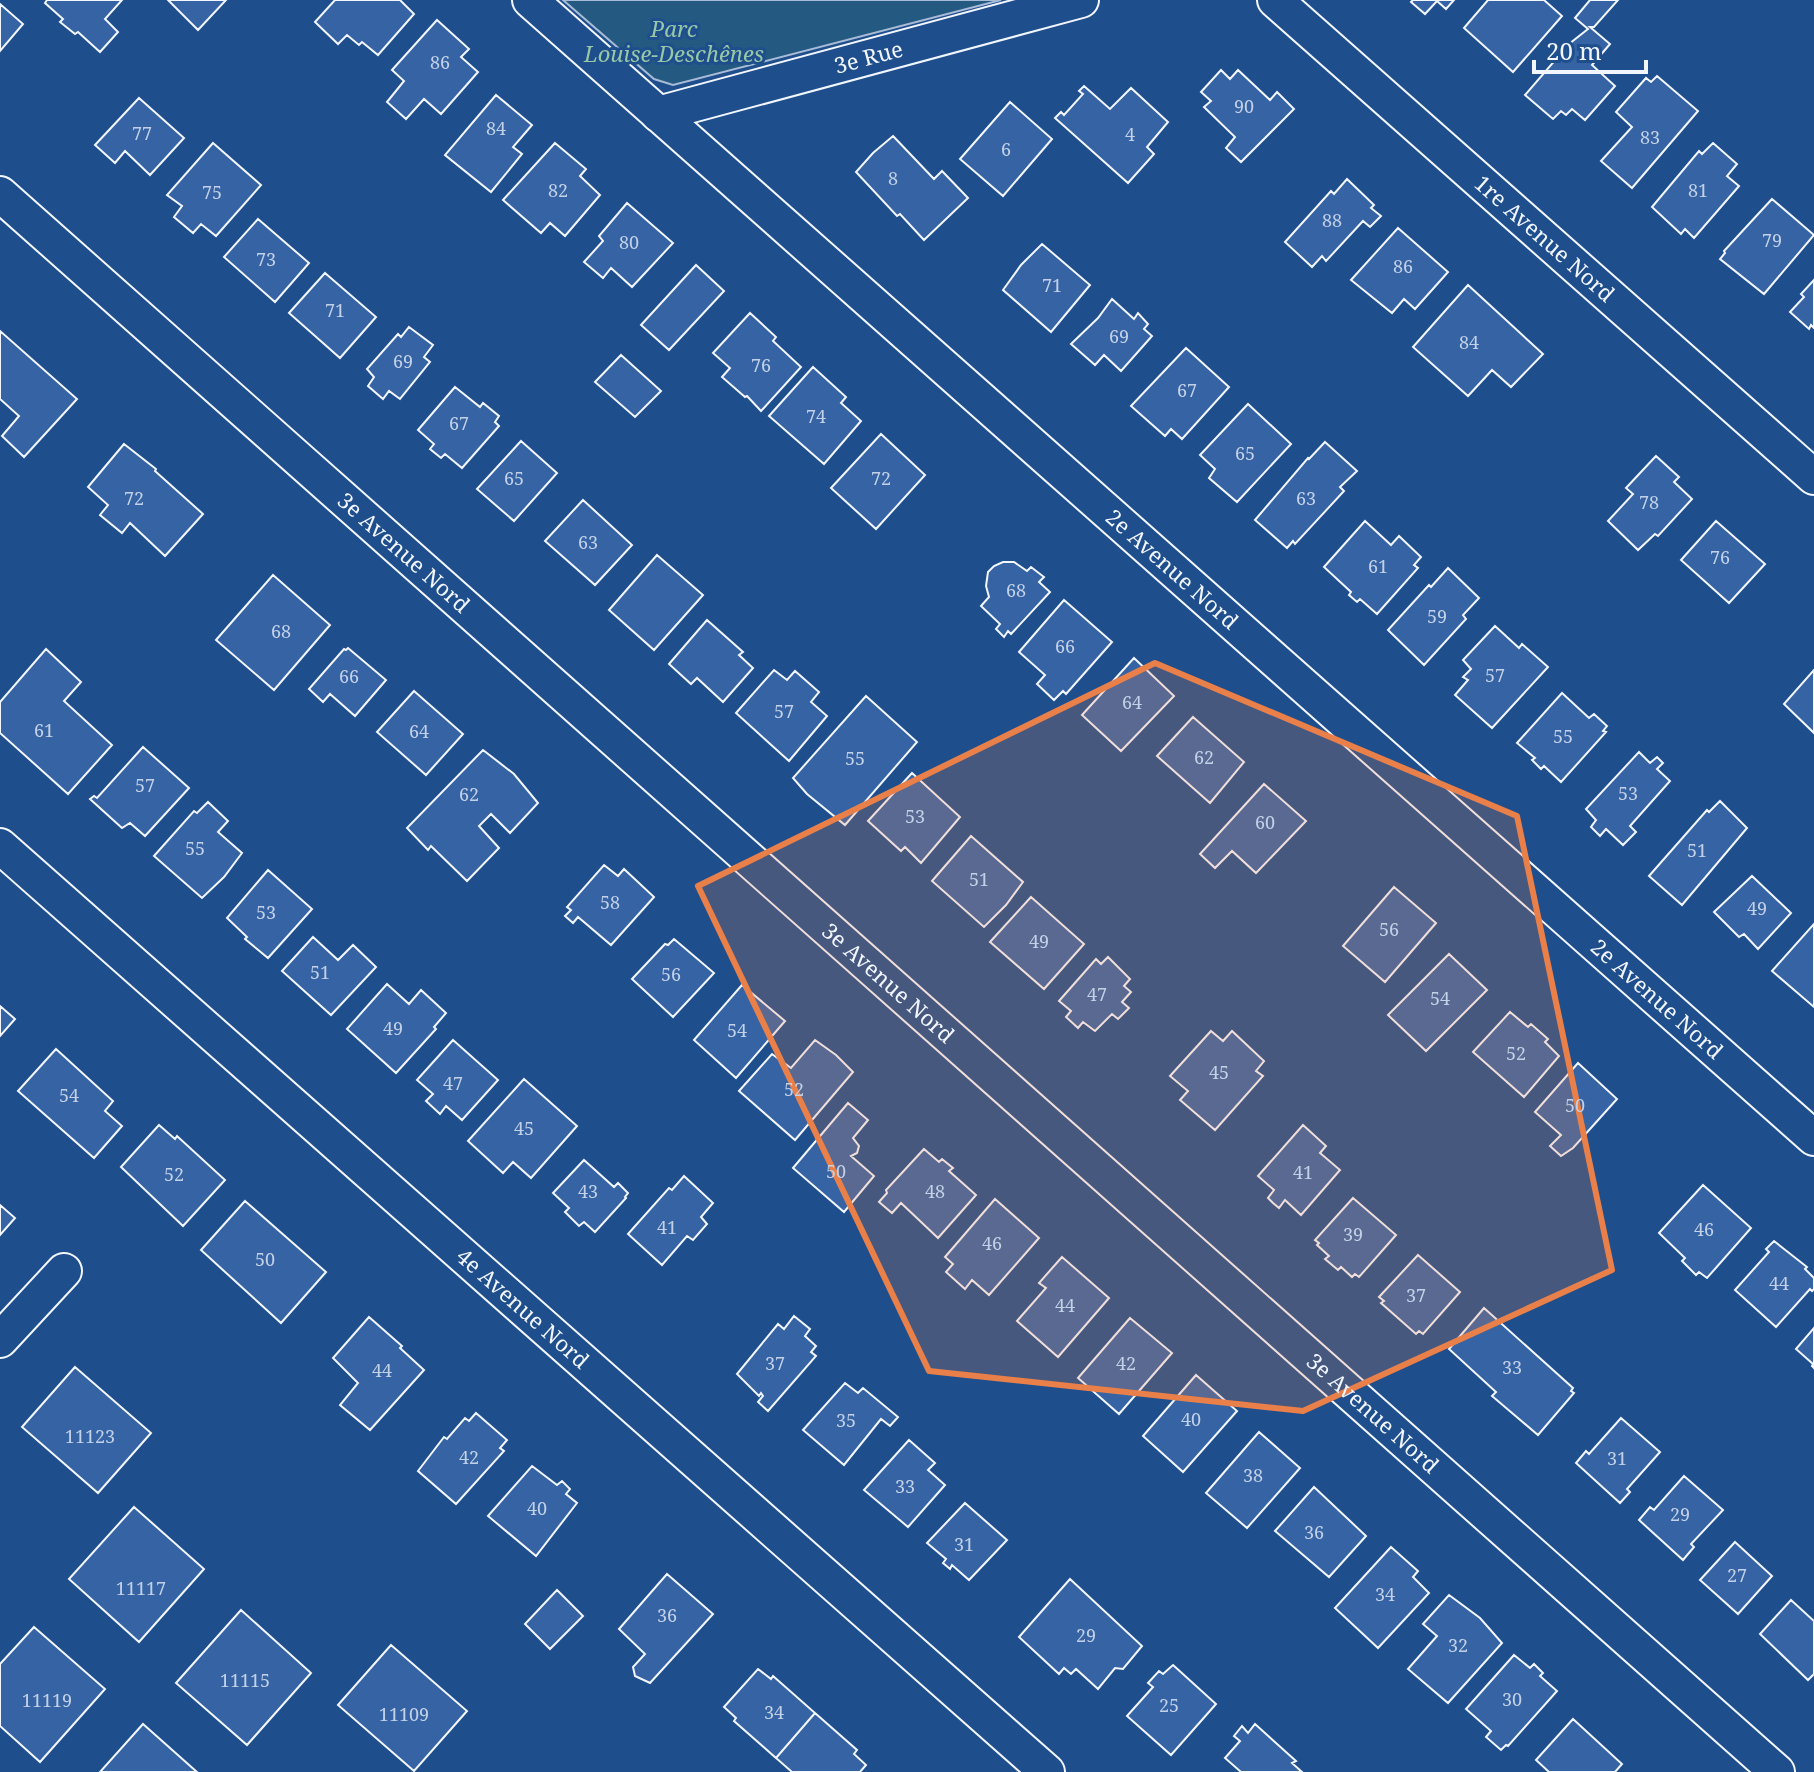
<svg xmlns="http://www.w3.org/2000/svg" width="1814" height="1772" viewBox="0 0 1814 1772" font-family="'Noto Serif',serif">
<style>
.green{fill:#245a82;stroke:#a8bbd7;stroke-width:2}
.building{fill:#3563a3;stroke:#f2f6ff;stroke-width:2}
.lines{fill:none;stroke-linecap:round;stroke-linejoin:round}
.street-casing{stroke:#f2f6ff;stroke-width:38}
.street{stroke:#1f4e8c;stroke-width:34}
.marked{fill:#ea8049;fill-opacity:0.2;stroke:#ea8049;stroke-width:6;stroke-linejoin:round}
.labels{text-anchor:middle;stroke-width:6;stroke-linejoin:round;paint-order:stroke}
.number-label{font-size:18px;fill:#c3d1e8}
.park-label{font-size:22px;font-style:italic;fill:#97c8a6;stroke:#1f4e8c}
.street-label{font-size:22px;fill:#f2f6ff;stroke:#1f4e8c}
</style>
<rect width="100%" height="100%" fill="#1f4e8c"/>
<path class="green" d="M563,0H1001L673,85L654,79Z"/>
<path class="building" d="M47,0H122L105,19L118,32L100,52L78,32L75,34L60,22L63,19L45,3Z
M168,0H226L198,30Z
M335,0H400L414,14L378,55L362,42L359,45L347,35L338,44L315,22Z
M1413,0H1454L1446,9L1437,1L1425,14L1411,2Z
M1488,0H1544L1562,16L1513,72L1464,28Z
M1590,0H1618L1594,27H1590L1610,44L1592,65L1615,86L1585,120L1572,109L1566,115L1561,111L1553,119L1525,95L1569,44L1588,29L1575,18Z
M0,4L23,24L0,51Z
M437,20L469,49L461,57L478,72L441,114L424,99L406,119L387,102L404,81L392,70Z
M1221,70L1230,79L1238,70L1270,100L1277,92L1294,109L1241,162L1226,148L1235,137L1204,107L1211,101L1201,92Z
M1657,76L1698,111L1632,188L1601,161L1632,127L1616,112L1646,78L1651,82Z
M1084,86L1110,109L1131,88L1168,122L1147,147L1154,154L1128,183L1055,118L1061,112L1064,115L1083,94L1079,91Z
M496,95L532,125L513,147L522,154L491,192L445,155Z
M139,98L184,138L150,175L125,151L115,163L95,145Z
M1010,102L1052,139L1003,196L960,159Z
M893,136L934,179L942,171L968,198L924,240L900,214L897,216L856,172L873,153Z
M213,143L261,185L216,236L201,224L193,233L174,217L182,206L167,195Z
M555,143L586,169L580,176L600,195L565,236L550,223L541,233L503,200Z
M1713,143L1737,164L1727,176L1739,186L1694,238L1685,229L1681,234L1652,207L1699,151L1702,154Z
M1347,179L1374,205L1371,208L1381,216L1370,227L1363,221L1326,261L1322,256L1312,267L1285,242L1331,191L1334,194Z
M1772,199L1814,235L1764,294L1720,259L1725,253L1724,251Z
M627,203L673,243L632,287L611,268L603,278L584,262L603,241L599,236Z
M258,219L309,263L275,302L224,257Z
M1398,228L1448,272L1415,309L1404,299L1392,313L1351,280Z
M1042,244L1090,285L1051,332L1003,290L1021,265Z
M696,265L724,291L669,350L641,325Z
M325,273L376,317L340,358L289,313Z
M1814,280V328L1811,325L1809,329L1790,312L1804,297L1801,294Z
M1468,285L1543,354L1511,387L1492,370L1468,396L1413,347Z
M1112,299L1134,319L1138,313L1148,324L1144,329L1152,336L1121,371L1104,355L1095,365L1071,344L1098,318Z
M750,313L776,337L773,341L801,367L761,411L747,396L745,397L722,377L730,368L713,353Z
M409,327L433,345L424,357L430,362L400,399L389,391L383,399L368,386L374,377L367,369L398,334L401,337Z
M0,331L77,399L24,457L2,436L19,416L0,399Z
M1186,348L1229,387L1182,439L1171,429L1165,436L1131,406Z
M621,355L661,391L635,417L595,382Z
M813,367L846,397L841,403L861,421L824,464L769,416Z
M455,387L480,407L483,403L499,416L495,422L499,426L462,468L445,454L441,458L430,449L434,444L418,430Z
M1248,404L1291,444L1237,502L1209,478L1215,469L1200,455Z
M881,434L925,475L876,529L831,488Z
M521,441L557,473L514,521L477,489Z
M1325,442L1357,471L1340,487L1344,491L1295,544L1293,541L1287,548L1255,520L1308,458L1309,459Z
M124,444L156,469L155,471L203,514L165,556L130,523L122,533L100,515L108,505L88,487Z
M1656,456L1679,477L1674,482L1692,499L1658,536L1655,534L1638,550L1608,521L1633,494L1626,488Z
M583,500L632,545L595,585L545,541Z
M1365,521L1391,545L1399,536L1421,557L1414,565L1418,568L1377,614L1360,599L1357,602L1349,595L1351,592L1324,567Z
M1716,521L1765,564L1729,603L1681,560Z
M657,555L703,595L654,650L609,610Z
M1003,562H1014L1027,571L1031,567L1044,577L1039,582L1050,592L1011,634L1008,631L1004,637L996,629L1000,624L981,606L989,597L986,586L988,572L994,566Z
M1448,568L1479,598L1463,615L1466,619L1424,665L1388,630L1429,585L1431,587Z
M273,575L330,625L274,690L216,640Z
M1064,600L1112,642L1066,694L1063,691L1054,700L1037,684L1045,675L1019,652Z
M707,620L743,652L739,655L753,668L723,702L697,678L691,684L669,664Z
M1495,626L1519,648L1522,644L1548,667L1492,728L1455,695L1468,680L1463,677L1471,669L1463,660Z
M348,648L386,680L355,716L330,694L323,702L309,689L344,649L346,650Z
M46,649L81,682L64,701L112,745L68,794L0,733V702Z
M1134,658L1174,696L1121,751L1082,715Z
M774,670L787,680L795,671L819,692L811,702L827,716L789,761L736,713Z
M1814,670V733L1784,704Z
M414,691L463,734L426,775L377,732Z
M1562,693L1589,718L1594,714L1607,726L1603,731L1606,732L1561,782L1544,766L1541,769L1532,760L1535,758L1517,743Z
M866,696L917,742L845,825L807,794L793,778Z
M1193,717L1244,762L1210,803L1157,756Z
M143,747L189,788L145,836L130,823L122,828L90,799L94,796L97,798Z
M483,750L514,774L538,803L510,833L491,814L479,826L499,848L467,881L431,846L428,850L407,828Z
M1639,752L1650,763L1657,757L1663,763L1657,769L1670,781L1630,826L1636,832L1623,845L1606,829L1600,836L1591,827L1596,820L1586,809Z
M912,773L960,817L921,863L905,847L901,851L868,821Z
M1264,784L1306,821L1256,873L1232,851L1215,868L1200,854Z
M1720,801L1747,828L1682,905L1649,876L1707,810L1709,812Z
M208,802L228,821L218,832L242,853L224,877L202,898L154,856L194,811L197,813Z
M971,836L1023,882L1006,905L984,927L932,881Z
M604,865L618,876L624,869L654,897L611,945L578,917L573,923L565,916L571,910L567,907Z
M268,870L312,909L268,958L245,939L247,937L227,918Z
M1752,876L1791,913L1758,949L1744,934L1739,937L1714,912Z
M1394,887L1436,923L1385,982L1343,946Z
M1031,897L1084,944L1044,989L990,942Z
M1814,924V1007L1772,971Z
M313,937L338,960L353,945L376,967L331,1015L282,971Z
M674,939L714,973L673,1017L632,979L665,944L668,945Z
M1449,954L1487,990L1426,1051L1388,1015Z
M1108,957L1130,979L1124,986L1131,992L1122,1002L1129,1008L1118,1019L1112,1014L1095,1031L1083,1022L1078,1028L1066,1017L1071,1011L1059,1001L1096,959L1101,964Z
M387,984L409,1004L421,990L446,1013L434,1027L436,1029L396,1073L347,1029Z
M742,985L785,1021L736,1078L694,1040Z
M0,1006L15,1019L0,1036Z
M1510,1012L1528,1027L1531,1024L1548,1039L1545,1042L1559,1056L1524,1097L1473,1052Z
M1211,1031L1223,1041L1232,1031L1264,1061L1256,1071L1263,1076L1215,1130L1180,1100L1188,1091L1170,1076Z
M453,1040L498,1080L462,1120L446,1106L440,1114L426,1101L433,1094L417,1080Z
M815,1040L836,1055L853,1072L795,1140L739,1091L772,1054L791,1068Z
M56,1049L113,1101L105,1111L122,1126L94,1158L18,1091Z
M1578,1063L1617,1099L1573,1148L1561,1156L1550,1146L1561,1135L1535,1112Z
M524,1079L577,1126L531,1178L513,1162L503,1173L468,1141Z
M848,1103L868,1120L853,1138L859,1146L857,1153L851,1156L874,1176L844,1212L793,1168Z
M159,1125L175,1139L177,1136L225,1180L183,1226L121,1167Z
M1303,1125L1326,1146L1320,1153L1340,1170L1301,1215L1285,1200L1279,1208L1273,1203L1268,1198L1274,1190L1258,1176Z
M924,1149L939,1162L942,1159L953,1168L949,1171L976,1195L938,1238L901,1203L892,1213L879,1202L887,1193L886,1190Z
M584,1160L614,1187L618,1183L628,1193L625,1197L626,1198L595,1232L584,1222L579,1226L565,1212L569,1208L553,1193Z
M684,1176L713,1203L701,1217L707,1224L693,1240L687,1236L662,1265L628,1234L669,1188L672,1190Z
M1703,1185L1751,1228L1707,1278L1699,1272L1696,1275L1682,1261L1685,1258L1659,1233Z
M1353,1198L1396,1235L1359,1277L1355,1274L1352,1277L1341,1267L1338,1270L1325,1259L1329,1256L1317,1245L1319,1243L1315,1240Z
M995,1199L1039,1238L989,1295L972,1280L965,1289L946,1272L953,1264L945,1257Z
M245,1201L326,1272L281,1323L201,1250Z
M0,1205L15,1218L0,1235Z
M1774,1241L1807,1267L1805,1269L1814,1278V1289L1812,1291L1810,1289L1776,1327L1735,1290L1769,1252L1766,1249Z
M1418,1255L1460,1292L1423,1334L1419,1331L1416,1334L1381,1303L1384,1301L1379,1297Z
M1062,1257L1109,1298L1058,1357L1017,1321L1046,1288L1039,1283Z
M1484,1308L1573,1388L1571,1391L1574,1393L1538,1435L1492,1396L1496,1392L1449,1349Z
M794,1316L810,1329L805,1336L816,1346L811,1352L816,1356L768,1411L758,1402L763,1396L761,1393L759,1396L737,1374L778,1324L784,1329Z
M369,1317L402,1346L400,1348L424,1370L370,1430L340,1405L358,1383L333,1358Z
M1130,1318L1172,1353L1119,1414L1078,1378Z
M1814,1328V1368L1812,1366L1813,1364L1796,1349Z
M75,1367L151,1433L98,1493L22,1427Z
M1196,1375L1237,1411L1183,1472L1143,1436Z
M845,1383L858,1393L863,1388L898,1417L890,1426L881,1419L844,1465L803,1430Z
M476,1413L507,1440L500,1448L504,1451L456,1504L418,1471L444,1437L447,1439L465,1418L469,1421Z
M1621,1418L1660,1452L1627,1489L1630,1492L1620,1503L1576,1463L1586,1451L1589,1454Z
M1259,1432L1300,1468L1247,1528L1206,1493Z
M909,1440L935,1463L928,1470L945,1485L908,1527L864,1490Z
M532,1466L557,1485L562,1481L570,1489L566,1494L577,1503L536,1556L488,1516Z
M1684,1476L1723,1510L1691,1544L1694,1547L1683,1560L1639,1520L1650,1507L1654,1510Z
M1314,1487L1366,1536L1329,1577L1275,1531Z
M965,1503L1007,1540L969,1580L952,1565L950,1569L943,1563L946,1559L927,1543Z
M134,1507L204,1569L139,1642L69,1579Z
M1735,1542L1772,1576L1738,1614L1700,1580Z
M1391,1547L1418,1571L1413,1577L1429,1593L1378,1648L1335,1608Z
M667,1574L713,1614L650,1683L635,1676L633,1667L645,1654L619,1629Z
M1070,1579L1142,1646L1123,1669L1115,1668L1098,1689L1076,1669L1071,1674L1064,1668L1059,1674L1019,1637Z
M557,1590L583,1616L550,1649L525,1624Z
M1449,1595L1480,1618L1502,1643L1448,1703L1408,1669L1437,1636L1423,1624Z
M1791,1600L1814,1621V1674L1808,1680L1760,1634Z
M241,1610L311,1673L247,1745L176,1683Z
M34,1627L105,1689L40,1762L0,1726V1664Z
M391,1645L467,1711L414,1771L338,1705Z
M1514,1655L1530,1668L1534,1664L1543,1673L1540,1676L1557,1691L1508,1746L1506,1745L1501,1750L1486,1737L1491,1731L1466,1709Z
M1173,1665L1216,1704L1171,1755L1127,1716L1153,1687L1148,1683L1159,1671L1163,1674Z
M758,1669L771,1679L773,1676L815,1713L776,1758L734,1721L736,1718L724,1707Z
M815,1713L857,1750L854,1754L866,1765L860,1772H792L776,1758Z
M1573,1719L1622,1764L1615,1772H1549L1536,1760Z
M143,1724L197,1772H100Z
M1255,1724L1296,1761L1292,1763L1302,1772H1241L1225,1758L1240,1741L1234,1736L1242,1726L1248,1733Z"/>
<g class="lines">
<g class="street-casing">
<g id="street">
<path id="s1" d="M530,0L1814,1138"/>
<path id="s2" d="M1275,0L1814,477"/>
<path id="s3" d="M658,114L1081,0"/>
<path id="s4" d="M0,194L1777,1772"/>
<path id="s5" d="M0,846L1047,1772"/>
<path d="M0,1340L64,1271"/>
</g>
</g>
<use href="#street" class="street"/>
</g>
<path class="marked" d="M1155,663L1517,816L1612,1270L1303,1411L929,1371L698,886Z"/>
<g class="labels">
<g class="number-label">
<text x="440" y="69">86</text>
<text x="1244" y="113">90</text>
<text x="496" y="135">84</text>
<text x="142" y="140">77</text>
<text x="1130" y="141">4</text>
<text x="1650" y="144">83</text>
<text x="1006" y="156">6</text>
<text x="893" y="185">8</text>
<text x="558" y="197">82</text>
<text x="1698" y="197">81</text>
<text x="212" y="199">75</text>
<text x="1332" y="227">88</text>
<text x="1772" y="247">79</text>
<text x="629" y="249">80</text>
<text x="266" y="266">73</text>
<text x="1403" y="273">86</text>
<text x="1052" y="292">71</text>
<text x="335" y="317">71</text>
<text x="1119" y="343">69</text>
<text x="1469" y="349">84</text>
<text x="403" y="368">69</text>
<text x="761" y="372">76</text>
<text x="1187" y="397">67</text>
<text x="816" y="423">74</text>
<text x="459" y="430">67</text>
<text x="1245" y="460">65</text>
<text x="514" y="485">65</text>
<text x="881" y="485">72</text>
<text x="134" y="505">72</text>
<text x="1306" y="505">63</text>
<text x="1649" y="509">78</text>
<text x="588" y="549">63</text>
<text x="1720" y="564">76</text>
<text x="1378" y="573">61</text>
<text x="1016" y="597">68</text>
<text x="1437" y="623">59</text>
<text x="281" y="638">68</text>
<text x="1065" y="653">66</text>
<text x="1495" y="682">57</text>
<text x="349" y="683">66</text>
<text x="1132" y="709">64</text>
<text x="784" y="718">57</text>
<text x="44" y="737">61</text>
<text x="419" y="738">64</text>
<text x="1563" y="743">55</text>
<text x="1204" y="764">62</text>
<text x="855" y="765">55</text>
<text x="145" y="792">57</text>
<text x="1628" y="800">53</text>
<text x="469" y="801">62</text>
<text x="915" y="823">53</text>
<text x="1265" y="829">60</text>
<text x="195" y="855">55</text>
<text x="1697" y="857">51</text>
<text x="979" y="886">51</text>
<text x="610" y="909">58</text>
<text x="1757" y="915">49</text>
<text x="266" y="919">53</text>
<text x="1389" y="936">56</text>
<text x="1039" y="948">49</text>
<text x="320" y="979">51</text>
<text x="671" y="981">56</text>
<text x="1097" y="1001">47</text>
<text x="1440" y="1005">54</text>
<text x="393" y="1035">49</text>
<text x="737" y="1037">54</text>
<text x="1516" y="1060">52</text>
<text x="1219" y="1079">45</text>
<text x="453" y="1090">47</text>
<text x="794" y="1096">52</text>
<text x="69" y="1102">54</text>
<text x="1575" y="1112">50</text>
<text x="524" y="1135">45</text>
<text x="836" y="1178">50</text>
<text x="1303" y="1179">41</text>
<text x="174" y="1181">52</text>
<text x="588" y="1198">43</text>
<text x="935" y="1198">48</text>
<text x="667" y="1234">41</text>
<text x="1704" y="1236">46</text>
<text x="1353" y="1241">39</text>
<text x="992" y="1250">46</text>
<text x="265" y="1266">50</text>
<text x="1779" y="1290">44</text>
<text x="1416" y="1302">37</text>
<text x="1065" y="1312">44</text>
<text x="775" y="1370">37</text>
<text x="1126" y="1370">42</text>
<text x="1512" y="1374">33</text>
<text x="382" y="1377">44</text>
<text x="1191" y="1426">40</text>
<text x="846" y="1427">35</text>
<text x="90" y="1443">11123</text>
<text x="469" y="1464">42</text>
<text x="1617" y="1465">31</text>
<text x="1253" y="1482">38</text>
<text x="905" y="1493">33</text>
<text x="537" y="1515">40</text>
<text x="1680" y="1521">29</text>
<text x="1314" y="1539">36</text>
<text x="964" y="1551">31</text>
<text x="1737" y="1582">27</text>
<text x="141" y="1595">11117</text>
<text x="1385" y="1601">34</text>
<text x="667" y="1622">36</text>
<text x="1086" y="1642">29</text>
<text x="1458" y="1652">32</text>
<text x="245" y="1687">11115</text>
<text x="1512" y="1706">30</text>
<text x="47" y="1707">11119</text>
<text x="1169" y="1712">25</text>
<text x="774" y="1719">34</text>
<text x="404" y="1721">11109</text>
</g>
<g class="park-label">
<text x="674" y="37">Parc<tspan x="674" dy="25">Louise-Deschênes</tspan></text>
</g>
<g class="street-label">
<text dy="8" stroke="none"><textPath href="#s3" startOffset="218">3e Rue</textPath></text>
<text dy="8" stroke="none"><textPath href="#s2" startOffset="360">1re Avenue Nord</textPath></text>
<text dy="8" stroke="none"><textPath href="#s4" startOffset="540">3e Avenue Nord</textPath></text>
<text dy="8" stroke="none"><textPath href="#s1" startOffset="858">2e Avenue Nord</textPath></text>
<text dy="8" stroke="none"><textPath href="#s4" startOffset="1188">3e Avenue Nord</textPath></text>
<text dy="8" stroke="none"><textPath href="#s1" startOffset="1506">2e Avenue Nord</textPath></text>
<text dy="8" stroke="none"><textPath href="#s5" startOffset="698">4e Avenue Nord</textPath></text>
<text dy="8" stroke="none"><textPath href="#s4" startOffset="1836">3e Avenue Nord</textPath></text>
</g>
</g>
<path d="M1534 60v12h112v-12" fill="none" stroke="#f2f6ff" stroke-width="4"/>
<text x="1546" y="60" font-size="24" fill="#f2f6ff" stroke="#1f4e8c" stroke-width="6" paint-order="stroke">20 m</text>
</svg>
